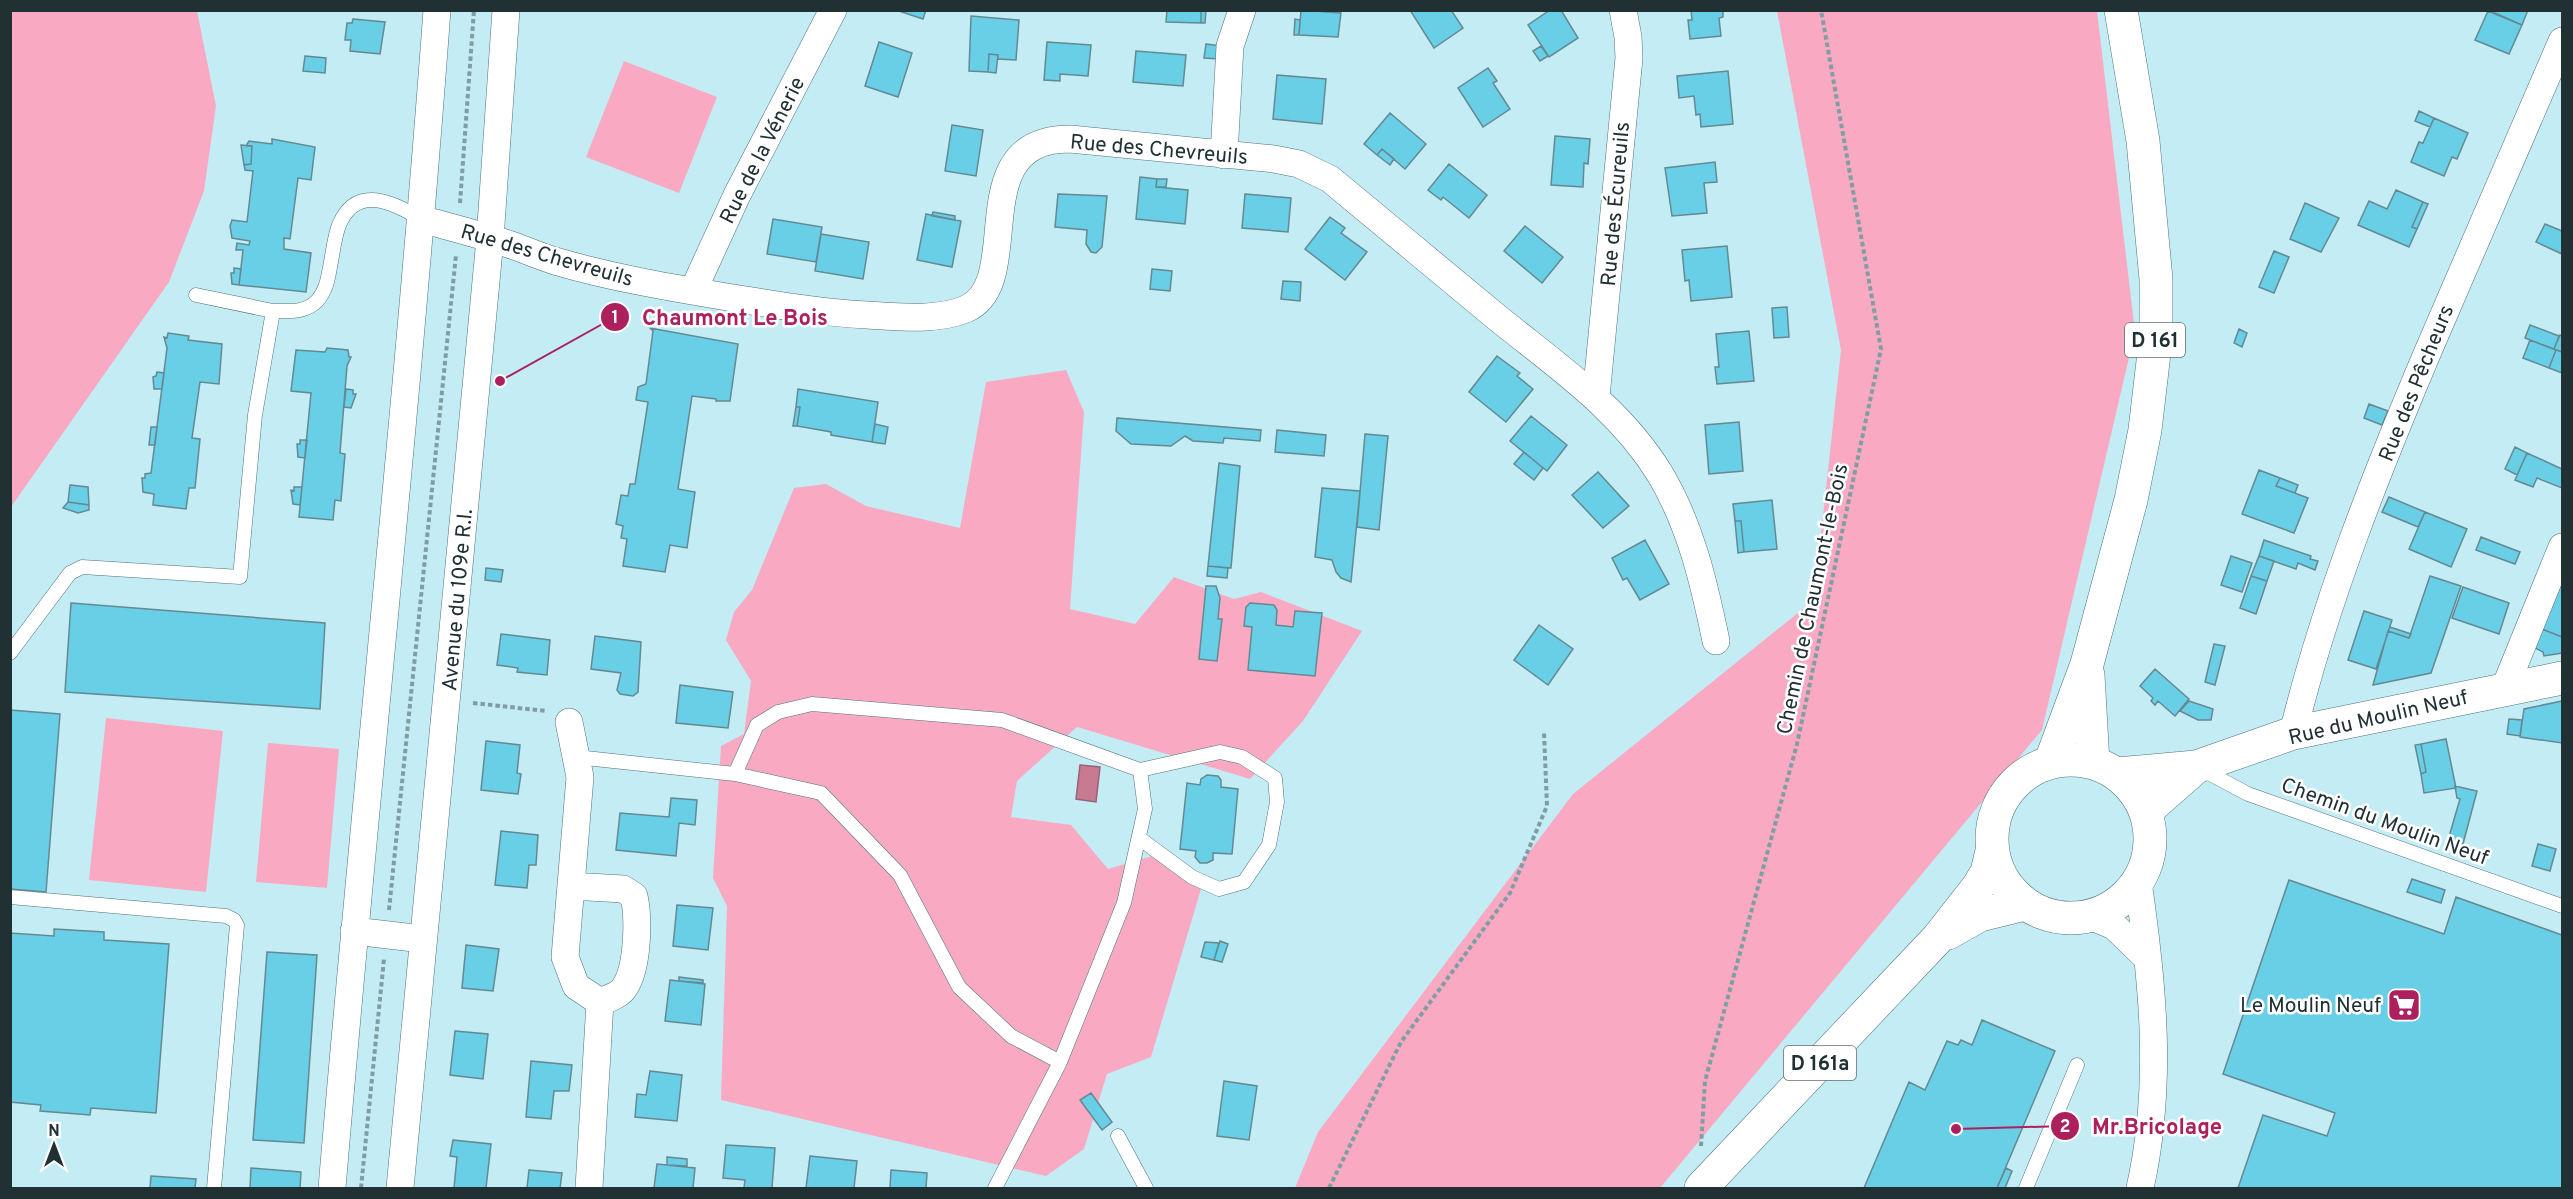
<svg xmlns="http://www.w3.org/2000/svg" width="2573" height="1199" viewBox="0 0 2573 1199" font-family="Overpass,sans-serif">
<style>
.green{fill:#f9aac2}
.water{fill:#c77a92;stroke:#956476;stroke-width:1.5}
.building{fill:#68cfe6;stroke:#648992;stroke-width:1.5}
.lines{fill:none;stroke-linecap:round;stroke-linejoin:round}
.lane-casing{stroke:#4e727b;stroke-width:15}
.street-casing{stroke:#4e727b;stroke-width:28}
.secondary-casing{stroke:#4e727b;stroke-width:34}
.primary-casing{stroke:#4e727b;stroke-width:34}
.path{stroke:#7f9da3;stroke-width:4;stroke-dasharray:4.5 3;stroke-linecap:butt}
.lane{stroke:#fff;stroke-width:14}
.street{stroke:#fff;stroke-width:27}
.secondary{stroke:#fff;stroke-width:33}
.primary{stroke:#fff;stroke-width:33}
.labels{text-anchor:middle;stroke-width:5;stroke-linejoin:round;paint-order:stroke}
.shield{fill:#fff;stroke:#636e70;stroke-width:1.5}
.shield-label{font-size:20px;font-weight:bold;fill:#203033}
.street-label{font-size:21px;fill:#203033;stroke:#fff}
.poi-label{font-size:21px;fill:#203033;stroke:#fff;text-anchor:end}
.leader{fill:none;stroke:#ac205e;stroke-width:2}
.callout-dot{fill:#ac205e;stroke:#fff;stroke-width:2}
.mark-label{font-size:18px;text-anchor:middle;font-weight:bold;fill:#fff}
.callout-label{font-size:22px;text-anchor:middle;font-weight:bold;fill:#ac205e;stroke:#fff;stroke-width:5;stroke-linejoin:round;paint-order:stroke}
</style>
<rect width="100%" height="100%" fill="#c4ecf5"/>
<path class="green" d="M11,10L197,11L216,106L204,191L169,282L11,507Z
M1777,11H2097L2135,332L2042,730L1660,1188H1295L1318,1132L1573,794L1814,600L1841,350Z
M624,61L717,97L679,193L586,157Z
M1066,370L1084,412L1070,609L1135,624L1174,577L1234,599L1261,592L1362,631L1303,721L1250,779L1077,727L1017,781L1011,817L1071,825L1108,869L1152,856L1201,889L1151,1057L1107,1074L1084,1149L1046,1176L721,1100L727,906L713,878L721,746L744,734L751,681L726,640L734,612L752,590L794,488L826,484L866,506L960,528L986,382Z
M106,718L223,731L206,892L89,880Z
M268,743L339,749L327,888L256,882Z"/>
<path class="water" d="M1080,765L1100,767L1096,802L1076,799Z"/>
<path class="building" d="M896,10H926L923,19Z
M1167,10H1201V23L1166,22Z
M1201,10H1206L1205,23H1201Z
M1301,10L1341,13L1338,37L1299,35Z
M1410,10H1451L1463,28L1434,48Z
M1550,10H1561L1578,38L1549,57L1528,25Z
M1691,10H1723V17L1719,18L1721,36L1690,39L1688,20H1692Z
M2488,10H2528L2522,25Z
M2488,11L2522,25L2509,54L2475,40Z
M971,16L1019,20L1016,60L998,59V55L989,54L988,72L969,71Z
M353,19L385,22L380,54L350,51L351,40H345L347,23H352Z
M1295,19L1300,20L1299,35H1294Z
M879,42L912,53L898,97L865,86Z
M1047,42L1091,45L1088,76L1060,74V81L1044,80Z
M1206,44L1221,46L1219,59L1204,58Z
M1541,46L1548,56L1540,61L1533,51Z
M1136,51L1186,55L1183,86L1133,82Z
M989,54L998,55L996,73L988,72Z
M305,56L326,58L325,73L303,71Z
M1488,68L1497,81L1493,83L1510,109L1483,127L1458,88Z
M1728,71L1733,124L1701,127L1700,114L1696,115L1694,96L1679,98L1677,76Z
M1277,75L1326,79L1322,124L1273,119Z
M2419,111L2434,118L2430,127L2415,121Z
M1390,113L1426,144L1405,169L1382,149L1377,155L1364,144Z
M2434,118L2468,133L2457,159L2452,157L2444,176L2411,162L2419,142L2423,143Z
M952,125L983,130L976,176L945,171Z
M1555,136L1590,139L1588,164L1584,163L1583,187L1551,185Z
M272,139L315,147L311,180L298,178L290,239L284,238V249L311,253L306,292L239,285L243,250H236L237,243L249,245L250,241L232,238L230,226L232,220L247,222L253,171L245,170L244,165L251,164L252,146H247V144L249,141L272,144Z
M241,145L252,146L251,164L244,165Z
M1382,149L1394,159L1390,165L1377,155Z
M1715,162L1717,182L1704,183L1707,213L1672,216L1665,168Z
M1449,164L1487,195L1469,218L1443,197L1441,200L1428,190Z
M1140,177L1157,179L1156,187L1188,190L1185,224L1136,219Z
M1157,179H1167L1166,187H1156Z
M2396,190L2423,202L2412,227L2417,229L2409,247L2358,225L2369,201L2387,209Z
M1058,194L1107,196L1102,247L1096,253L1091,252L1086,244L1087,230L1055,227Z
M1245,194L1291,198L1288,232L1242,228Z
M2423,202L2428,204L2417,229L2412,227Z
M2305,203L2339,218L2321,252L2290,239Z
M933,212L955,216V220L932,216Z
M926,214L961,221L952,267L917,260Z
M1330,217L1345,228L1341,233L1367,252L1345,280L1305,249Z
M773,219L822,227L816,262L767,254Z
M2545,224L2562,231V254L2536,242Z
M1525,226L1563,257L1542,283L1504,251Z
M821,234L869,242L863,279L815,271Z
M1727,246L1732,297L1691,301L1689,280L1685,281L1682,250Z
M2274,251L2289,257L2274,293L2259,287Z
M234,268L241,269L239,285L232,284L231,273H234Z
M1152,269L1172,271L1170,291L1150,289Z
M1283,281L1301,282L1300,301L1281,299Z
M1787,307L1789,337L1774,338L1772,308Z
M2530,325L2559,336L2554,349L2525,338Z
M650,328L738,344L730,401H716V399L692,396L678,489L695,492L687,548L670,545L665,572L623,566L627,539L621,538L623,526L616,524L621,495L628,496L630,484H635L648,402L636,400L638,387L646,384L653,331Z
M2239,329L2247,333L2242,347L2234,343Z
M1749,331L1754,381L1717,384L1715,367H1719L1716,334Z
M168,333L189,336L188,340L222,344L219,384L200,382L192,438L200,439L195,488H189L186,509L153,505L154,494L143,492L142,478H145V474L151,473L167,348L164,337L167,338Z
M2560,335L2562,336V352L2554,349Z
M2530,340L2556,350L2549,368L2523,358Z
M327,348L348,350L349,357H351L347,366L340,453L345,454L341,501L335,500L333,520L299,517L311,393L291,391L296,350L325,352Z
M2556,350L2562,352V373L2549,368Z
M1497,356L1520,373L1517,376L1533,389L1506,422L1469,392Z
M157,372L164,373L162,389H154L153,377L156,376Z
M346,389L353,390V394H356L351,408L344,407Z
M798,389L878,402L872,442L831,435V432L797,426L800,407H796Z
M2369,404L2388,411L2382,425L2364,418Z
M796,407H800L797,426H793Z
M1531,416L1567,445L1547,471L1510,441Z
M1117,418L1261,430L1260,441L1224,438L1223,443L1193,441L1185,436L1171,446L1131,444L1116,431Z
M1739,422L1743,471L1709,474L1705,425Z
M875,424L888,427L885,444L872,442Z
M151,427H157L155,445H149Z
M1277,430L1326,435L1324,456L1275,452Z
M1365,434L1388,436L1379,530L1357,527Z
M300,440H307L305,458L298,457L297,444H300Z
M2515,447L2527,453L2517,475L2505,469Z
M1524,452L1543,468L1534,480L1514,464Z
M2527,453L2562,469V488L2537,478L2533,487L2515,480Z
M1219,463L1240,466L1231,568L1208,566Z
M2259,470L2280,478L2276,486L2308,498L2294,533L2242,514Z
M1598,472L1629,506L1603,528L1572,495Z
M2280,478L2298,485L2295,493L2276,486Z
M70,485L88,487L89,505L68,502Z
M294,487H302L300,505L293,504L291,490L294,491Z
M1322,488L1360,491L1351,582L1341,578L1336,572L1332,560L1315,557Z
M2389,497L2425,512L2418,527L2382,512Z
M1772,500L1777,549L1744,552L1741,521H1735L1733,504Z
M68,502L89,505V510L78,513L63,508Z
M2425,512L2467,529L2451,567L2409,549Z
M1735,521H1741L1744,552L1738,553Z
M2481,537L2520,552L2515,564L2476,550Z
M1645,540L1669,584L1640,600L1627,578L1623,580L1612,558Z
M2264,540L2311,556L2310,559L2318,561L2315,570L2298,563L2296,569L2259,556Z
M2231,556L2252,563L2242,592L2221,585Z
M2259,556L2274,561L2267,581L2251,576Z
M1208,566L1228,568L1227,578L1207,576Z
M486,568L503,570L501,582L485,580Z
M2251,576L2267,581L2256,614L2240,608Z
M2430,576L2461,586L2431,673L2373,685L2388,631L2409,638Z
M2562,580V637L2542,629Z
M1206,586H1216L1220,598L1218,619H1222L1217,661L1199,659Z
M2463,587L2509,603L2499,634L2452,618Z
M71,603L325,623L320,709L65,692Z
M1250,603L1274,605L1277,610L1276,625L1293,627L1295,611L1322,613L1315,676L1248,670L1252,627L1244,626L1246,607Z
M2364,611L2392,620L2376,669L2348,660Z
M1539,625L1573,649L1548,685L1514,660Z
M2390,627L2411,634L2409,638L2388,631Z
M2542,629L2562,637V653L2544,656L2543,652L2535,648Z
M501,634L550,640L547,675L517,672L518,668L497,665Z
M595,636L641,642L638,692L633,696L620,694L617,690L621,673L591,669Z
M2214,644L2225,646L2215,685L2205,682Z
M2155,669L2189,699L2175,716L2158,701L2155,705L2151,701L2153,698L2140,686Z
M680,685L733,692L728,728L676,723Z
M2189,701L2213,709L2211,720H2198L2180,711Z
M2562,701V743L2520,737L2524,709Z
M10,710L60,714L46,892L10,889Z
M2509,719L2522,720L2520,736L2507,734Z
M2446,739L2456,788L2424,793L2421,774L2426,772L2421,744Z
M486,741L520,745L517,773L521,774L518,794L481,790Z
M2421,744L2426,772L2421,774L2415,745Z
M1207,775L1218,776L1221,780V787L1238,789L1232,854L1213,853V860L1207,863H1200L1195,857L1196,851L1180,849L1187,783L1200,785L1201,779Z
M2455,786L2477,791L2463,844L2448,840L2460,799L2457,798Z
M671,798L697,800L695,825L679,823L676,856L616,850L620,813L669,817Z
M501,831L538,835L536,865H529L527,888L495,885Z
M2538,844L2556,849L2550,871L2532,866Z
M2412,879L2445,890L2441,903L2407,892Z
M2289,880L2444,934L2456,897L2562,935V1188H2238L2263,1115L2327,1136L2335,1113L2223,1074Z
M677,905L713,908L708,950L673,946Z
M54,929L104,932V940L169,944L156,1113L91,1108L90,1115L40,1111L41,1105L10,1102V933L54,936Z
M1220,941L1228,944L1222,962L1214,960Z
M1205,942L1219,943L1214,960L1201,957Z
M466,945L499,949L493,991L462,988Z
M267,952L317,955L304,1143L253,1140Z
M679,977L703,980V983L679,981Z
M670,980L705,984L701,1025L665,1021Z
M1982,1020L2055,1051L1997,1188H1864L1909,1082L1925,1090L1947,1041L1958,1045L1961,1040L1972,1045Z
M455,1031L488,1034L483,1079L450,1075Z
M531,1061L572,1065L569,1091H554L551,1119L526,1117Z
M650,1071L682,1075L677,1121L635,1117L637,1094L646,1095Z
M1224,1081L1257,1086L1249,1140L1217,1136Z
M1091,1093L1112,1122L1102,1130L1080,1100Z
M453,1140L491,1144L486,1188H454L457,1157L450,1156Z
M726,1145L775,1148L772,1188H744L745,1180L723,1178Z
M810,1156L857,1161L854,1188H806Z
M667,1157L687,1159V1166L667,1165Z
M657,1164L695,1168L693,1188H654Z
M251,1168L301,1172L300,1188H250Z
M2006,1168L2012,1171L2005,1188H1997Z
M529,1170L562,1173L560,1188H527Z
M891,1170L927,1173L926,1188H890Z
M151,1176L196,1179L195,1188H150Z"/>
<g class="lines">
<g class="lane-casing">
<path id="lane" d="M196,295L273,311
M10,653L70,573L82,567L240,577L255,415L273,311C289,311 305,313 317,301C326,291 328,279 330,267C333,253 334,238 339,225C356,184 393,202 421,219
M576,757L735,774
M2201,769L2248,794L2562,906
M1139,838L1192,877L1219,889L1244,882L1269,845L1277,802L1275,778L1242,757L1220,752L1140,770
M10,897L226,916L234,920L237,925L214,1188
M1118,1136L1146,1188
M995,1188L1057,1068L1060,1062L1124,903L1145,809L1140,770L1002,720L812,704L778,712L757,725L735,774L821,793L900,875L959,987L1011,1036L1060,1062
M2026,1188L2077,1065"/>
</g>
<g class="street-casing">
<path id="street" d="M1224,155L1230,46L1242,10
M421,219C453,228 486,236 517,247C530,252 542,257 555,261C613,278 673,288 733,298C777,305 822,313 867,315C898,317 938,321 966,309C1028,282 960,139 1070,139L1274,159L1299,164L1330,179C1385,224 1439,270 1494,315C1554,364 1619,407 1660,474C1691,526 1704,583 1716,641
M693,291L737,195L833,10
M1596,397L1629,58L1628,37L1623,10
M2504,690L2562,547
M569,722L580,777L565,957L576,986L600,1002L589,1188
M2293,733C2325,602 2376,474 2429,349C2473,246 2517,143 2562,41
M2138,882C2153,984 2163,1086 2140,1188
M571,886L623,889L634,896C639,919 638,969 624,988C620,995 607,999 600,1002
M2090,916L2114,926L2147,958
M354,931L423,939
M332,1188C365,796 408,404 437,10
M400,1188L490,239L506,10"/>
</g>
<g class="secondary-casing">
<path id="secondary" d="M2118,774L2196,767L2293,733L2562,678
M2146,811L2196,767"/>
</g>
<g class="primary-casing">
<path id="primary" d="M2088,675L2093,763
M1992 839a79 79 0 1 1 158 0a79 79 0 1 1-158 0Z
M2051,761L2087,664L2131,500L2145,430L2156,336V279L2143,141L2121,10
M1948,933L1980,915L2025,904
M1701,1188L1938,938L1978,887L1987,872L1992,851"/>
</g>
<path class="path" d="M460,203L474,10
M473,703L546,711
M389,910L456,255
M1701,1146L1705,1081L1797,744L1881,349L1821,10
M361,1188L384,959
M1329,1188L1401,1042L1510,893L1547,806L1544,732"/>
<use href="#lane" class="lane"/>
<use href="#street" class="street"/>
<use href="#secondary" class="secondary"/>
<use href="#primary" class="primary"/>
</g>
<defs>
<g id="supermarket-square" transform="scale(1.725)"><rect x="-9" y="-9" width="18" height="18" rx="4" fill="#ac205e" stroke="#fff"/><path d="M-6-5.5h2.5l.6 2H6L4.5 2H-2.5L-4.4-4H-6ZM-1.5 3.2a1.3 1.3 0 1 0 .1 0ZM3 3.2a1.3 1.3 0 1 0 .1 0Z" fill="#fff"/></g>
</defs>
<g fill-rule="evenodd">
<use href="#supermarket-square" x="2404" y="1005"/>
</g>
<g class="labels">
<g class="shield">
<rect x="2125" y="323" width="60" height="34" rx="4.5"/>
<rect x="1784" y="1046" width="72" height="34" rx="4.5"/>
</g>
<g class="shield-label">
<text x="2155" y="347">D 161</text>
<text x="1820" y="1070">D 161a</text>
</g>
<g class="street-label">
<text transform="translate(1159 149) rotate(5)" y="7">Rue des Chevreuils</text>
<text transform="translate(762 150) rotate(-63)" y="7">Rue de la Vénerie</text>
<text transform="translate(1615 204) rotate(-85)" y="7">Rue des Écureuils</text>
<text transform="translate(547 255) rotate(16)" y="7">Rue des Chevreuils</text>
<text transform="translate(2416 383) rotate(-68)" y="7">Rue des Pêcheurs</text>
<text transform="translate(1812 599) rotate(-78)" y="7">Chemin de Chaumont-le-Bois</text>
<text transform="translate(457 600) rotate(-85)" y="7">Avenue du 109e R.I.</text>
<text transform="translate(2378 717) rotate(-13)" y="7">Rue du Moulin Neuf</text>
<text transform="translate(2385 821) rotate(20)" y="7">Chemin du Moulin Neuf</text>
</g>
<g class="poi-label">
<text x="2381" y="1012">Le Moulin Neuf</text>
</g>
</g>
<path class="leader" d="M500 381L615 317M1956 1129L2065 1126"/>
<g class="callout-dot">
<circle cx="500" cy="381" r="6"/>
<circle cx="1956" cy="1129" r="6"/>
<circle cx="615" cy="317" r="15"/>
<circle cx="2065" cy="1126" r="15"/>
</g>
<g class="mark-label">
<text x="615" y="323">1</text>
<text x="2065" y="1132">2</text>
</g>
<g class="callout-label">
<text x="735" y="325">Chaumont Le Bois</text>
<text x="2157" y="1134">Mr.Bricolage</text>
</g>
<rect width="2573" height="1199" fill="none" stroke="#203033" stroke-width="24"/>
<g transform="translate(54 1145)" stroke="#ffffff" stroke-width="4.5" paint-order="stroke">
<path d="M0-4.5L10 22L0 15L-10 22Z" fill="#203033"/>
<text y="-9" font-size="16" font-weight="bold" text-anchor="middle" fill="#203033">N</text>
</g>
</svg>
